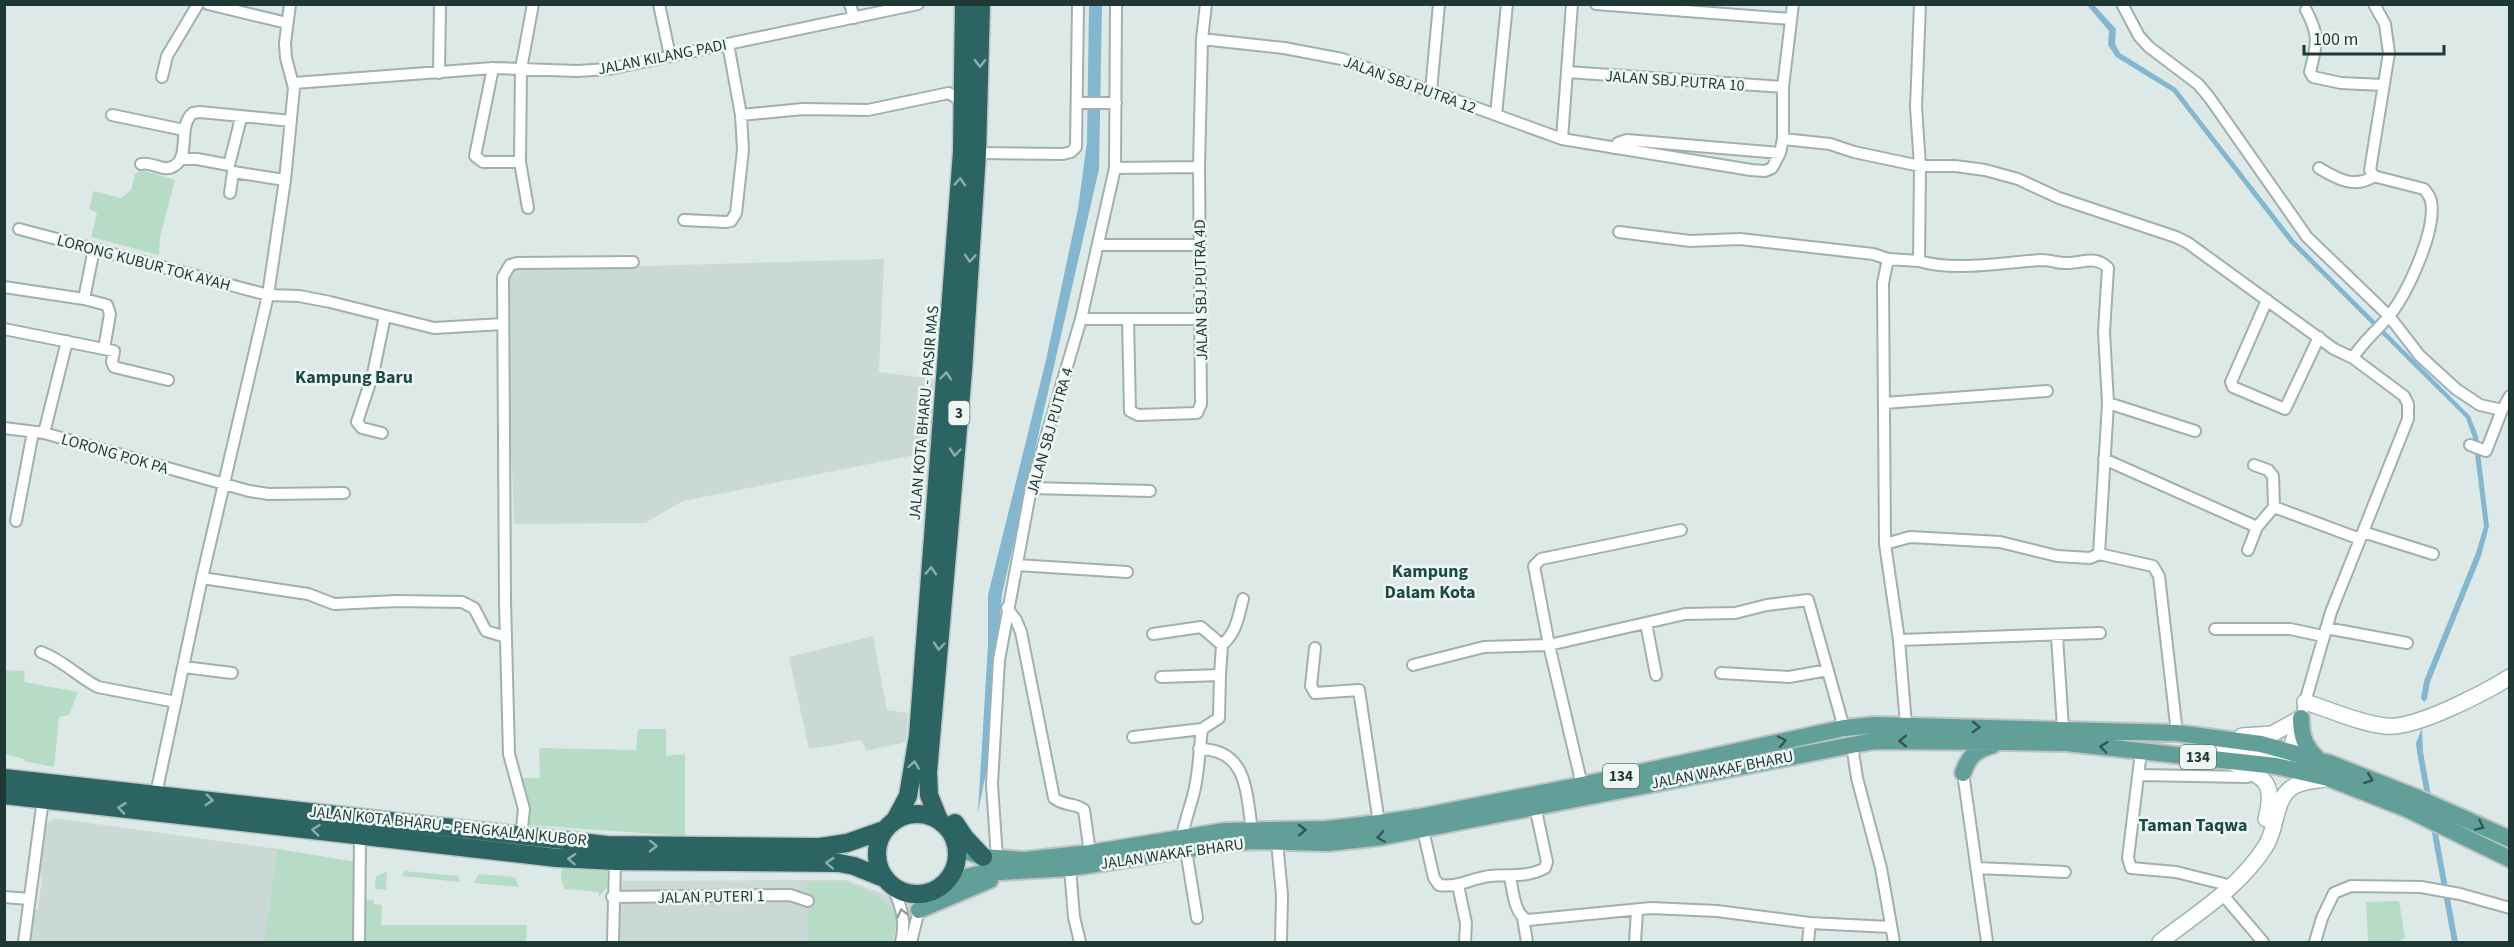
<svg xmlns="http://www.w3.org/2000/svg" width="2514" height="947" viewBox="0 0 2514 947" font-family="'Source Sans 3',sans-serif">
<style>
.built{fill:#cbd9d5}
.green{fill:#b6dbc6}
.water{fill:#84b7cf}
.lines{fill:none;stroke-linecap:round;stroke-linejoin:round}
.street-casing{stroke:#a0b0ae;stroke-width:14}
.secondary-casing{stroke:#9db5b0;stroke-width:18}
.primary-casing{stroke:#bcc3c3;stroke-width:20}
.highway-casing{stroke:#bcc3c3;stroke-width:21}
.street{stroke:#fff;stroke-width:10}
.secondary{stroke:#fff;stroke-width:15}
.primary{stroke:#629f99;stroke-width:16}
.highway{stroke:#2b6462;stroke-width:18}
.oneway{stroke:#8cadaa}
.oneway2{stroke:#335754}
.oneway3{stroke:#8f9c9a}
.labels{text-anchor:middle;stroke-width:5;stroke-linejoin:round;paint-order:stroke}
.shield{fill:#edf6f3;stroke:#5d716f;stroke-width:1.5}
.shield-label{font-size:15px;font-weight:bold;fill:#1f3836}
.street-label{font-size:16px;fill:#1f3836;stroke:#edf6f3}
.neighbourhood-label{font-size:18px;font-weight:bold;fill:#1c4a46;stroke:#edf6f3}
</style>
<rect width="100%" height="100%" fill="#dde9e6"/>
<path class="built" d="M884,259L879,372L934,379L931,444L920,454L683,501L645,523L514,524L505,270Z
M873,636L887,710L908,713L906,742L866,751L862,740L809,749L789,657Z
M54,818L278,849L356,862V942H28L31,914L38,909L42,878L38,872L45,825Z
M846,880L913,905L906,942H618L617,881Z"/>
<path class="green" d="M141,170L175,180L160,237L159,255L91,237L97,213L89,209L94,191L121,198L131,190L135,174Z
M6,670L25,671L24,682L78,692L69,715L59,717L54,767L24,761V759L5,754Z
M638,729H666V756L685,754V836L530,825L518,778H540L539,748L636,750Z
M278,849L356,862L355,942H264Z
M562,867L607,871V887L599,897V892L565,889L561,879Z
M404,871L458,876L460,882L402,876Z
M387,872L386,890L375,889L376,876Z
M478,874L515,877L519,887L474,883Z
M846,882C865,890 882,897 896,913V926L892,942H808L807,883Z
M359,899L374,900V904L382,905L381,925H527L526,942H359Z
M2399,901L2405,938L2397,942H2368L2366,902Z"/>
<path class="water" d="M1089,5H1102L1099,169L1002,594L986,773L978,812L988,644V595L1046,360L1078,209L1087,142Z
M2087,5H2094L2116,29L2115,44L2120,53L2176,88L2294,240L2470,416L2478,436L2489,526L2481,556L2430,682L2427,699L2424,702L2421,698L2424,681L2476,553L2484,526L2473,438L2466,418L2290,243L2173,92L2116,57L2108,45L2109,31Z
M2422,728L2423,752L2458,942H2452L2417,752L2416,743Z"/>
<g class="lines">
<g class="street-casing">
<path id="street" d="M208,4L287,23
M659,4L670,56
M850,4L854,18
M1596,4L1791,19
M2122,4L2139,36L2149,47L2198,84L2209,97L2307,237L2389,316L2420,356L2456,389L2480,405L2502,410
M2306,10C2320,36 2317,44 2310,72L2313,77L2341,83L2383,85
M1202,39L1284,48L1342,59L1562,139L1751,170L1765,171L1772,168L1780,153L1783,139V87L1793,4
M493,68L475,156L483,162H520
M1567,72L1783,87
M439,73L440,4
M162,77L167,56L198,4
M294,83L493,68L577,71L609,69L918,4
M1431,91L1439,4
M1077,103H1116
M112,115L184,130
M741,115L803,109L868,110L949,93L962,102
M1496,115L1507,4
M1562,139L1572,4
M1783,139L1830,144L1854,152L1920,166H1955L1985,170L2018,179L2059,198L2176,237L2188,243L2334,349L2353,358L2404,396L2408,404V419L2331,612L2303,709
M1614,148L1618,143L1627,140L1780,153
M977,153L1063,154L1071,152L1076,147L1078,4
M181,159H197L229,165L241,118
M141,164C152,161 163,173 174,166C191,156 177,126 193,113L200,112L291,121
M1115,168L1199,167
M2319,168C2337,179 2355,189 2374,176
M230,193L233,172L285,180
M528,208L520,162L521,69L533,4
M684,220L726,222L731,221L736,213L743,150L741,115L728,44
M19,229L268,295L299,296L330,302L434,328L503,324
M1619,232L1690,241L1740,239L1873,254L1888,259
M1098,245H1198
M1919,261C1955,272 2005,262 2042,260C2050,260 2058,263 2065,263C2081,264 2095,254 2108,268L2104,332L2108,403L2099,554
M4,287L84,299L107,305L110,314L104,349
M84,299L94,249
M2267,300L2231,382L2233,387L2285,409L2319,337
M1081,319H1200
M1128,319L1130,411L1138,415L1197,413L1201,404L1199,167L1202,39L1206,4
M4,329L114,351L112,362L114,367L168,380
M2353,358C2362,342 2377,331 2389,316C2407,294 2437,230 2431,201C2430,196 2427,193 2424,189L2381,178L2374,176L2370,170L2389,53L2385,24L2374,4
M1884,403L2047,391
M2108,403L2195,431
M4,428L44,433L249,491L269,494L344,493
M44,433L67,341
M382,433L362,428L357,422L373,374L385,316
M2470,445L2486,451L2502,410L2510,396
M2104,459L2257,527L2274,507L2360,539
M2254,465L2268,470L2273,476L2274,507
M1031,488L1150,491
M16,521L33,432
M2363,532L2433,554
M1885,544L1910,537L2000,542L2057,556L2090,558L2099,554L2153,566L2159,576L2177,733
M2248,550L2257,527
M1017,565L1127,572
M202,578L308,594L334,604L397,601L462,602L474,608L486,631L506,637
M1007,608L1016,620L1021,632L1054,798C1065,807 1074,802 1084,810L1090,853
M1646,623L1656,675
M2326,628L2407,643
M2215,629H2290L2323,636
M1153,634L1201,627L1222,645
M2057,636L2063,728
M1899,640L2100,633
M1315,648L1311,686L1315,693L1359,690L1379,823
M41,652C63,660 78,677 98,687L176,702
M1413,665L1484,647L1549,645L1685,614L1735,613L1767,605L1808,600L1844,728
M184,667L232,673
M1721,673L1789,677L1828,670
M1220,675L1222,645C1237,632 1238,617 1243,599
M1161,677L1220,675L1219,718L1202,729
M1906,725L1899,640L1885,544L1883,283L1888,259L1919,261L1920,166L1916,107L1920,4
M1133,737L1202,729C1199,751 1199,775 1193,796C1189,811 1184,823 1182,838
M1852,745L1857,778L1881,868L1894,942
M1199,749C1248,749 1246,793 1252,830
M2141,752L2128,858L2131,868L2176,872L2224,884
M1963,773L1987,942
M2139,775L2248,777
M1582,785L1549,645L1534,566L1541,559L1681,530
M156,794L202,578L268,295L285,180L294,88L286,58L285,43L290,4
M1423,830L1434,878L1439,885C1458,888 1472,878 1490,876C1508,874 1527,878 1545,868L1547,862L1535,806
M521,837L524,809L509,754L505,601L503,277L510,265L517,263L633,262
M1277,842L1282,895L1281,942
M1186,850L1197,918
M997,859L992,784L999,660L1031,488L1081,319L1115,168L1116,4
M1070,868L1074,917L1080,942
M1976,868L2065,872
M1510,877C1513,890 1514,915 1528,920L1651,908L1717,911L1810,923L1890,927
M892,884C900,905 907,920 901,942
M1458,885L1466,923L1465,942
M2223,895L2263,942
M4,897L29,899
M612,897L790,895L808,901
M1523,918L1527,942
M24,942L43,799
M359,942L360,835
M613,942L615,861
M911,942L919,910L933,890
M1635,942L1637,911
M1808,942L1810,923
M2315,942L2322,918L2334,893L2351,886L2421,887L2460,894L2510,908"/>
</g>
<g class="secondary-casing">
<path id="secondary" d="M2305,702C2331,710 2359,723 2385,726C2414,730 2484,693 2510,677
M2242,736L2272,734L2301,718
M2198,752L2212,751L2282,757L2290,751L2301,718
M2235,764C2267,778 2275,784 2266,819
M2160,942C2197,913 2239,888 2265,847C2277,830 2274,802 2290,789C2299,781 2314,781 2325,779"/>
</g>
<g class="primary-casing">
<path id="primary" d="M2301,718C2301,736 2305,748 2319,760
M1963,773C1969,756 1975,750 1993,745
M956,843L965,851L983,857L1024,860L1090,853L1225,831L1327,829L1379,823L1419,817L1582,785L1844,728L1875,725L2177,733L2261,744L2329,763L2418,798L2510,839
M945,882L983,873L1070,868L1227,843L1254,841L1328,843L1382,837L1852,745L1875,741L2009,742L2067,743L2276,766L2328,778L2407,809L2510,859
M919,910L990,880"/>
</g>
<g class="highway-casing">
<path id="highway" d="M4,778L607,845L820,847L847,843L884,830
M4,795L557,858L615,861L839,863L854,866L886,879
M877 854a40 40 0 1 1 80 0a40 40 0 1 1-80 0Z
M895,820L908,796L918,736L962,152L964,4
M939,820L929,795L928,772L963,371L977,153L981,4
M955,823L965,838L983,857"/>
</g>
<use href="#street" class="street"/>
<use href="#secondary" class="secondary"/>
<use href="#primary" class="primary"/>
<use href="#highway" class="highway"/>
</g>
<defs><path id="oneway-chevron" d="M-2-3.5L2.5 0L-2 3.5" fill="none" stroke-width="1.6" stroke-linecap="round" stroke-linejoin="round" transform="scale(1.5)"/></defs>
<g class="oneway">
<use href="#oneway-chevron" transform="translate(980 63) rotate(91)"/>
<use href="#oneway-chevron" transform="translate(960 182) rotate(-86)"/>
<use href="#oneway-chevron" transform="translate(970 258) rotate(94)"/>
<use href="#oneway-chevron" transform="translate(946 376) rotate(-85)"/>
<use href="#oneway-chevron" transform="translate(955 452) rotate(95)"/>
<use href="#oneway-chevron" transform="translate(931 571) rotate(-86)"/>
<use href="#oneway-chevron" transform="translate(939 646) rotate(95)"/>
<use href="#oneway-chevron" transform="translate(914 765) rotate(-82)"/>
<use href="#oneway-chevron" transform="translate(209 800) rotate(6)"/>
<use href="#oneway-chevron" transform="translate(122 808) rotate(-173)"/>
<use href="#oneway-chevron" transform="translate(316 830) rotate(-174)"/>
<use href="#oneway-chevron" transform="translate(653 846) rotate(1)"/>
<use href="#oneway-chevron" transform="translate(572 859) rotate(-177)"/>
<use href="#oneway-chevron" transform="translate(830 863) rotate(-177)"/>
</g>
<g class="oneway2">
<use href="#oneway-chevron" transform="translate(1976 727) rotate(1)"/>
<use href="#oneway-chevron" transform="translate(1782 741) rotate(-12)"/>
<use href="#oneway-chevron" transform="translate(1903 741) rotate(180)"/>
<use href="#oneway-chevron" transform="translate(2104 747) rotate(-174)"/>
<use href="#oneway-chevron" transform="translate(2369 779) rotate(21)"/>
<use href="#oneway-chevron" transform="translate(2480 826) rotate(24)"/>
<use href="#oneway-chevron" transform="translate(1302 830) rotate(-1)"/>
<use href="#oneway-chevron" transform="translate(1381 837) rotate(172)"/>
</g>
<use class="oneway3" href="#oneway-chevron" transform="translate(902 913) rotate(-104)"/>
<g class="labels">
<g class="shield">
<rect x="948.5" y="401" width="21" height="24" rx="4.5"/>
<rect x="2180" y="745" width="36" height="24" rx="4.5"/>
<rect x="1603" y="764" width="36" height="24" rx="4.5"/>
</g>
<g class="shield-label">
<text x="959" y="418">3</text>
<text x="2198" y="762">134</text>
<text x="1621" y="781">134</text>
</g>
<g class="street-label">
<text transform="translate(662 56) rotate(-11)" y="6">JALAN KILANG PADI</text>
<text transform="translate(1675 80) rotate(4)" y="6">JALAN SBJ PUTRA 10</text>
<text transform="translate(1410 84) rotate(20)" y="6">JALAN SBJ PUTRA 12</text>
<text transform="translate(144 262) rotate(15)" y="6">LORONG KUBUR TOK AYAH</text>
<text transform="translate(1200 290) rotate(-91)" y="6">JALAN SBJ PUTRA 4D</text>
<text transform="translate(923 413) rotate(-85)" y="6">JALAN KOTA BHARU - PASIR MAS</text>
<text transform="translate(1049 431) rotate(-74)" y="6">JALAN SBJ PUTRA 4</text>
<text transform="translate(115 453) rotate(16)" y="6">LORONG POK PA</text>
<text transform="translate(1722 769) rotate(-11)" y="6">JALAN WAKAF BHARU</text>
<text transform="translate(448 825) rotate(6)" y="6">JALAN KOTA BHARU - PENGKALAN KUBOR</text>
<text transform="translate(1172 853) rotate(-8)" y="6">JALAN WAKAF BHARU</text>
<text transform="translate(711 896) rotate(-1)" y="6">JALAN PUTERI 1</text>
</g>
<g class="neighbourhood-label">
<text x="354" y="383">Kampung Baru</text>
<text x="1430" y="577">Kampung<tspan x="1430" dy="21">Dalam Kota</tspan></text>
<text x="2193" y="831">Taman Taqwa</text>
</g>
</g>
<rect width="2514" height="947" fill="none" stroke="#1f3836" stroke-width="12"/>
<path d="M2304 45v9h140v-9" fill="none" stroke="#1f3836" stroke-width="3"/>
<text x="2313" y="45" font-size="18" fill="#1f3836" stroke="#edf6f3" stroke-width="4.5" paint-order="stroke">100 m</text>
</svg>
